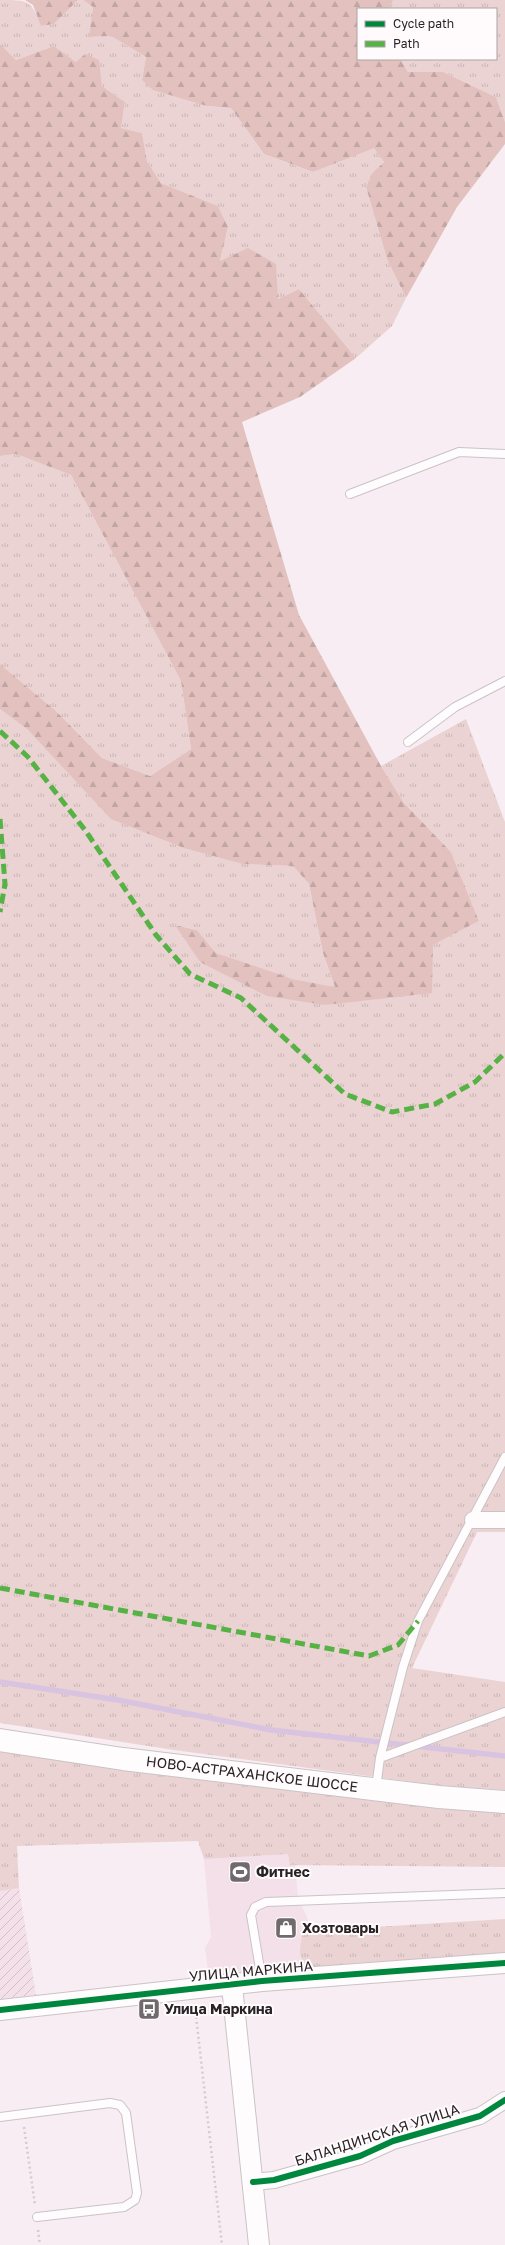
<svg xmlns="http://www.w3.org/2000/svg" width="505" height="2245" viewBox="0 0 505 2245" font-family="'Golos Text',sans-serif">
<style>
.built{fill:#f3e0e8}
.industrial{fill:url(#industrial-furrows)}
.grass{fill:url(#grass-tufts)}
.forest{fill:url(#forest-firs)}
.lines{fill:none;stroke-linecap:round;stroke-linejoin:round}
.stream{stroke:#d8c4e1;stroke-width:5.5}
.service-casing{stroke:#cac3c7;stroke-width:10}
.minor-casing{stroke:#cac3c7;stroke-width:18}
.tertiary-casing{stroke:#cac3c7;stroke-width:22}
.primary-casing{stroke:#cac3c7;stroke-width:24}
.path{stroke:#d0cdcf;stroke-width:2.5;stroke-dasharray:2 3;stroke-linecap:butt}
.service{stroke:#fefcfd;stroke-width:8}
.minor{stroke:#fefcfd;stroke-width:16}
.tertiary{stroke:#fefcfd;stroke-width:20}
.primary{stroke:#fefcfd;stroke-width:22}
.quiet{stroke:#56b245;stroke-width:5;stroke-dasharray:10 5;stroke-linecap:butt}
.cycleway-casing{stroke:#fffbfc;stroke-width:8}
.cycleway{stroke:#00873e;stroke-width:6}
.labels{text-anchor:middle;stroke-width:4;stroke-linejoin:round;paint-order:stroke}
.street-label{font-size:14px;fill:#292326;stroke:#fffbfc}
.poi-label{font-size:14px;font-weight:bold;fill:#292326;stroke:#fffbfc;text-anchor:start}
</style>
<defs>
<pattern id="industrial-furrows" width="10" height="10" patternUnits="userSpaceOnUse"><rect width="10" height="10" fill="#f3e0e8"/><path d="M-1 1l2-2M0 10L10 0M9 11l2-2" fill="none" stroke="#d0c0c7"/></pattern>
<pattern id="grass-tufts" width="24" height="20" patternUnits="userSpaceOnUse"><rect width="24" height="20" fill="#ebd3d3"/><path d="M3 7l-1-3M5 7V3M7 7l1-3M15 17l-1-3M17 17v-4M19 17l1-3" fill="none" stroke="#cab5b5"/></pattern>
<pattern id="forest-firs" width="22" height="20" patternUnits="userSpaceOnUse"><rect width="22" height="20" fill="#e2c1bf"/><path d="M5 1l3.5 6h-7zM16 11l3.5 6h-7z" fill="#c2a6a4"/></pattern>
</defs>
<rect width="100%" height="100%" fill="#f7edf2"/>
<path class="built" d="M288,1854L295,1865L298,1898L307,1917L310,1931L302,1936L308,1968L209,1978L205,1948L211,1937L204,1859Z"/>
<path class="industrial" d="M19,1888L36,1995L0,1999V1891Z"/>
<path class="grass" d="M0,0C30,0 30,0 42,26L54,24L78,0H83L93,7L90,37L111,36L146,57L142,80L207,106L231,108L264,154L313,172L374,147L384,162L372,173L366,187L387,259L406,298L392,326L356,358L299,289L278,299L220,261L228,227L218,206L161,183L147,161L142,133L121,128L125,102L102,86L98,60L76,62L54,46L16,60L0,44Z
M393,0H505V122L496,97L443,72H408L400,59H496V9H390Z
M16,454L71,475L181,681L191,749L150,776L102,758L57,712L0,664V456Z
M0,709L28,730L70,773L243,864L293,866L309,884L323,953L335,987L293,979L248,965L216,953L197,930L176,925L200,962L325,1005L433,945L479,921L451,852L404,803L381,766L466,719L505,822V1532H477L412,1668L505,1682V1790L436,1785L174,1750L0,1723Z
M0,1748L505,1811V1867L290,1865L288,1854L204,1859L198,1841L17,1846L19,1888L0,1891Z
M505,1919V1953L308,1968C297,1960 300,1948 302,1936L310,1931Z"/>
<path class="forest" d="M25,0H78L54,24L41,26L33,5Z
M83,0H393L390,9H358V59H400L408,72H443L496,97L505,122V144L457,207L406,298L387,259L366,187L372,173L384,162L374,148L313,172L264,154L231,108L207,106L153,90L142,80L146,57L111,36L89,37L93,7Z
M0,44L16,60L54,46L76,62L85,54L99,60L102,86L125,102L121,128L142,133L147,161L161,183L218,206L228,227L220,261L248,248L276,264L278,299L299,289L356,358L300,397L242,422L299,615L381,766L404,803L451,852L479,921L433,945L432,993L325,1005L267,996L200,962L175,925L197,930L216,953L293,979L335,987L323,953L309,884L293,866L243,864L184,848L111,819L28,730L0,709V664L57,712L102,758L150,776L191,749L181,681L71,475L16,454L0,456Z"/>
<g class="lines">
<path class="stream" d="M0,1682L118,1700L271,1730L505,1756"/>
<g class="service-casing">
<path id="service" d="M350,494L459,452L505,454
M408,742L455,707L505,681
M380,1758L505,1712
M376,1788L380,1758L403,1667L418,1621L505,1457
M262,1981L251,1915L255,1907L266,1902L505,1893
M0,2117L110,2103L120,2105L126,2113L137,2193L135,2200L124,2207L37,2217"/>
</g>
<g class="minor-casing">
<path id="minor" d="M473,1520H505
M253,2182L274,2180L360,2156L393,2141L480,2116L505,2100"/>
</g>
<g class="tertiary-casing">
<path id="tertiary" d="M232,1986L259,2245
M0,2010L262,1981L505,1963"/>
</g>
<g class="primary-casing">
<path id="primary" d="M0,1740L123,1759L439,1797L505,1802"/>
</g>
<path class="path" d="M195,2007L222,2245
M24,2127L35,2205
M38,2230L40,2245"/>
<use href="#service" class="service"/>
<use href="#minor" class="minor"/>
<use href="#tertiary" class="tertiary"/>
<use href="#primary" class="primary"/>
<path class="quiet" d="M0,731L28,757L85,830L156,935L190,974L241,998L345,1094L392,1112L435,1104L475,1082L505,1053
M0,819L5,884L0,912
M0,1588L369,1656L398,1645L418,1621"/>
<g class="cycleway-casing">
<path id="cycleway" d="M0,2010L262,1981L505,1963
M253,2182L274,2180L360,2156L393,2141L480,2116L505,2100"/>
</g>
<use href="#cycleway" class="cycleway"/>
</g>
<defs>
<g id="stadium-square" transform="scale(1.15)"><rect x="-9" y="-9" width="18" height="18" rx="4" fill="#716a6d" stroke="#fffbfc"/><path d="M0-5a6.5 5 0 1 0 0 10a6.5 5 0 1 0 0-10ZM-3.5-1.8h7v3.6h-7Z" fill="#fff"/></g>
<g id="shop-square" transform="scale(1.15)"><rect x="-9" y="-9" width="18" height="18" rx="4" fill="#716a6d" stroke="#fffbfc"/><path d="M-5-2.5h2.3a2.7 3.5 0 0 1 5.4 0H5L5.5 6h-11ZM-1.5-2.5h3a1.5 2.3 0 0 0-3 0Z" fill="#fff"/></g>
<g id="bus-square" transform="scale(1.15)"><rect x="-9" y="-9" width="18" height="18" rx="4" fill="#716a6d" stroke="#fffbfc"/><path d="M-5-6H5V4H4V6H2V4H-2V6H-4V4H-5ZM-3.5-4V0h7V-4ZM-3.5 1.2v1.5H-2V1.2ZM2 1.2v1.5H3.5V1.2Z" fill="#fff"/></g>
</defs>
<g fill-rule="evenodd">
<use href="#stadium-square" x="240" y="1872"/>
<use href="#shop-square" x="286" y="1928"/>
<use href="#bus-square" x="149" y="2009"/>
</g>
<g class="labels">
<g class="street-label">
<text transform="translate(252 1774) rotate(7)" y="5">НОВО-АСТРАХАНСКОЕ ШОССЕ</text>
<text transform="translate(251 1971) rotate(-5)" y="5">УЛИЦА МАРКИНА</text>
<text transform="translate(377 2135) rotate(-18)" y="5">БАЛАНДИНСКАЯ УЛИЦА</text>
</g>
<g class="poi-label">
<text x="256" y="1877">Фитнес</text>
<text x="302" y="1933">Хозтовары</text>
<text x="164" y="2014">Улица Маркина</text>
</g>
</g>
<rect x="357" y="8" width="140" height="52" fill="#fffbfc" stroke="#a9a5a6"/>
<rect x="365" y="21" width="20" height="6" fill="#00873e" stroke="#a9a5a6"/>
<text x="393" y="28" font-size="12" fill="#292326">Cycle path</text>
<rect x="365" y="41" width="20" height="6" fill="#56b245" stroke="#a9a5a6"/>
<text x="393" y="48" font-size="12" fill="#292326">Path</text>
</svg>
